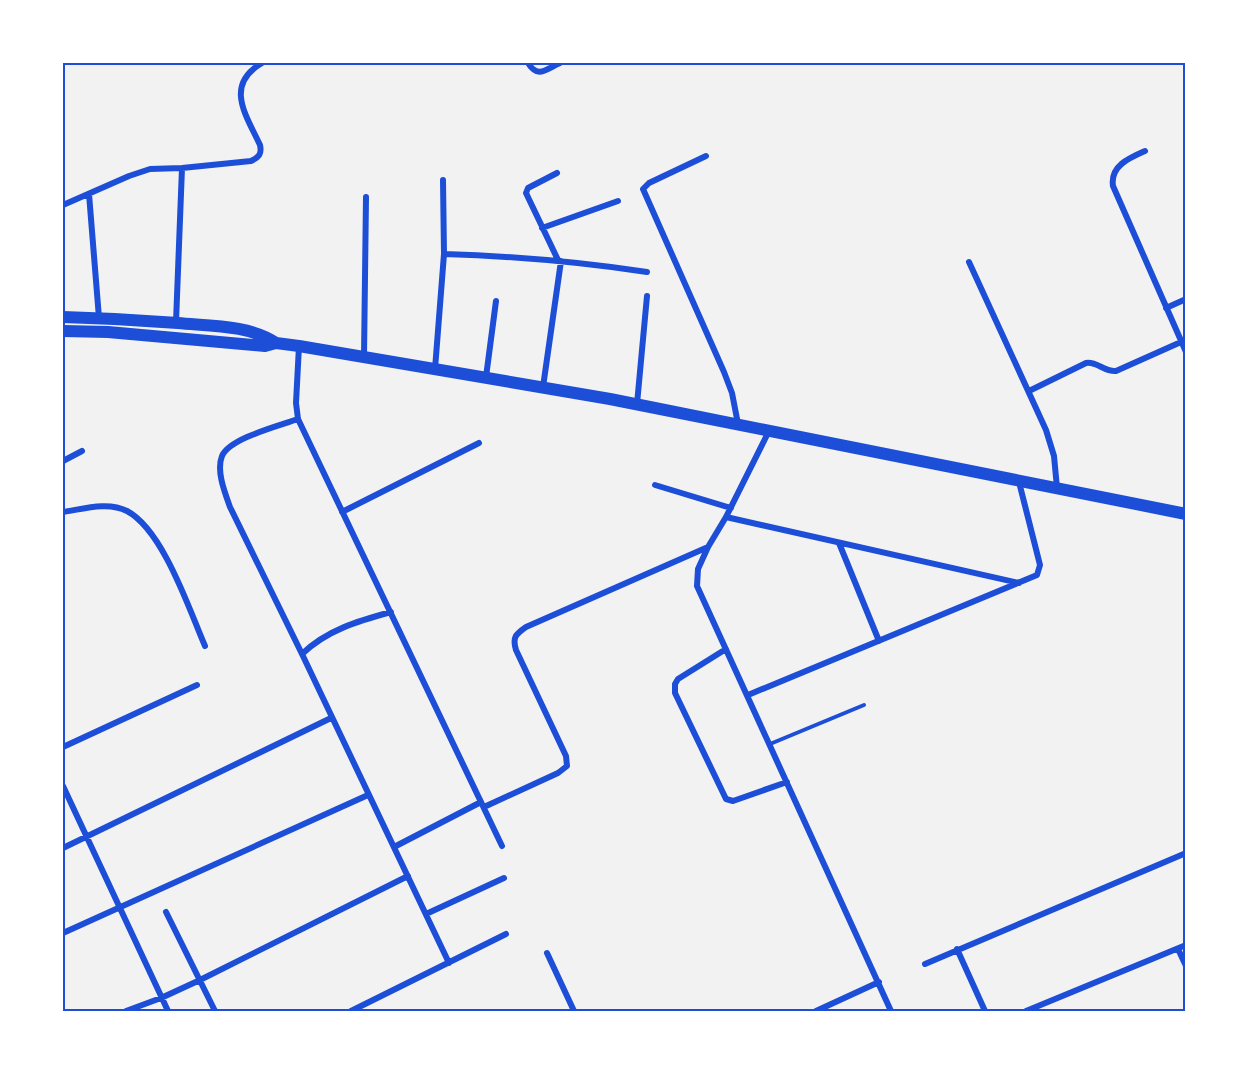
<svg xmlns="http://www.w3.org/2000/svg" width="1249" height="1074" viewBox="0 0 1249 1074" font-family="'Noto Sans',sans-serif">
<style>
.lines{fill:none;stroke-linecap:round;stroke-linejoin:round}
.service{stroke:#1d4ed8;stroke-width:4}
.minor{stroke:#1d4ed8;stroke-width:6}
.trunk{stroke:#1d4ed8;stroke-width:12}
.neatline{fill:none;stroke:#1d4ed8;stroke-width:2}
</style>
<rect width="100%" height="100%" fill="#f2f2f2"/>
<g class="lines">
<path class="service" d="M770,744L864,705"/>
<path class="minor" d="M528,63C538,79 546,69 560,63
M1145,151C1129,158 1110,166 1113,186L1186,352
M706,156L649,183L643,189L724,372L732,393L738,424
M557,173L528,188L526,193L558,260
M89,194L99,318
M63,205L129,176L150,169L182,168L251,161C259,157 262,154 260,145C246,115 224,85 262,63
M542,228L618,201
M444,254C512,256 580,262 647,272
M969,262L1046,430L1054,456L1057,488
M1166,308L1186,299
M176,322L182,168
M299,346L296,403L298,419L502,846
M364,357L366,197
M435,369L444,254L443,180
M486,377L496,301
M543,387L561,261
M1029,391L1086,363C1097,361 1104,372 1116,371L1181,342
M637,404L647,296
M298,419C279,426 230,438 222,456C216,471 225,493 230,507L302,654L449,963
M769,431L726,517L708,547L698,569L697,586L891,1011
M63,461L82,451
M655,485L731,508
M63,512C83,509 108,501 127,511C163,530 189,609 205,646
M342,512L479,443
M726,517L1019,583
M839,543L879,641
M726,649L678,679L675,684V693L726,799L733,801L787,782
M302,654C327,630 358,621 391,612
M748,695L1037,575L1040,565L1019,482
M63,747L197,685
M63,786L168,1011
M484,807L558,773L567,766L566,756L516,650C512,637 516,634 526,627L708,547
M394,847L481,802
M63,848L331,718
M166,912L215,1011
M426,914L504,878
M63,933L368,795
M957,949L985,1011
M1178,949L1186,966
M547,953L574,1011
M925,964L1186,853
M126,1011L161,998L200,980L408,876
M351,1011L506,934
M816,1011L879,982
M1026,1011L1186,945"/>
<path class="trunk" d="M63,317C102,318 140,320 178,323C210,326 250,325 276,343
M63,331L108,332L265,346L276,343L299,346L610,399L1186,514"/>
</g>
<rect width="1249" height="1074" fill="none" stroke="#ffffff" stroke-width="129"/>
<rect x="64" y="64" width="1120" height="946" class="neatline"/>
</svg>
